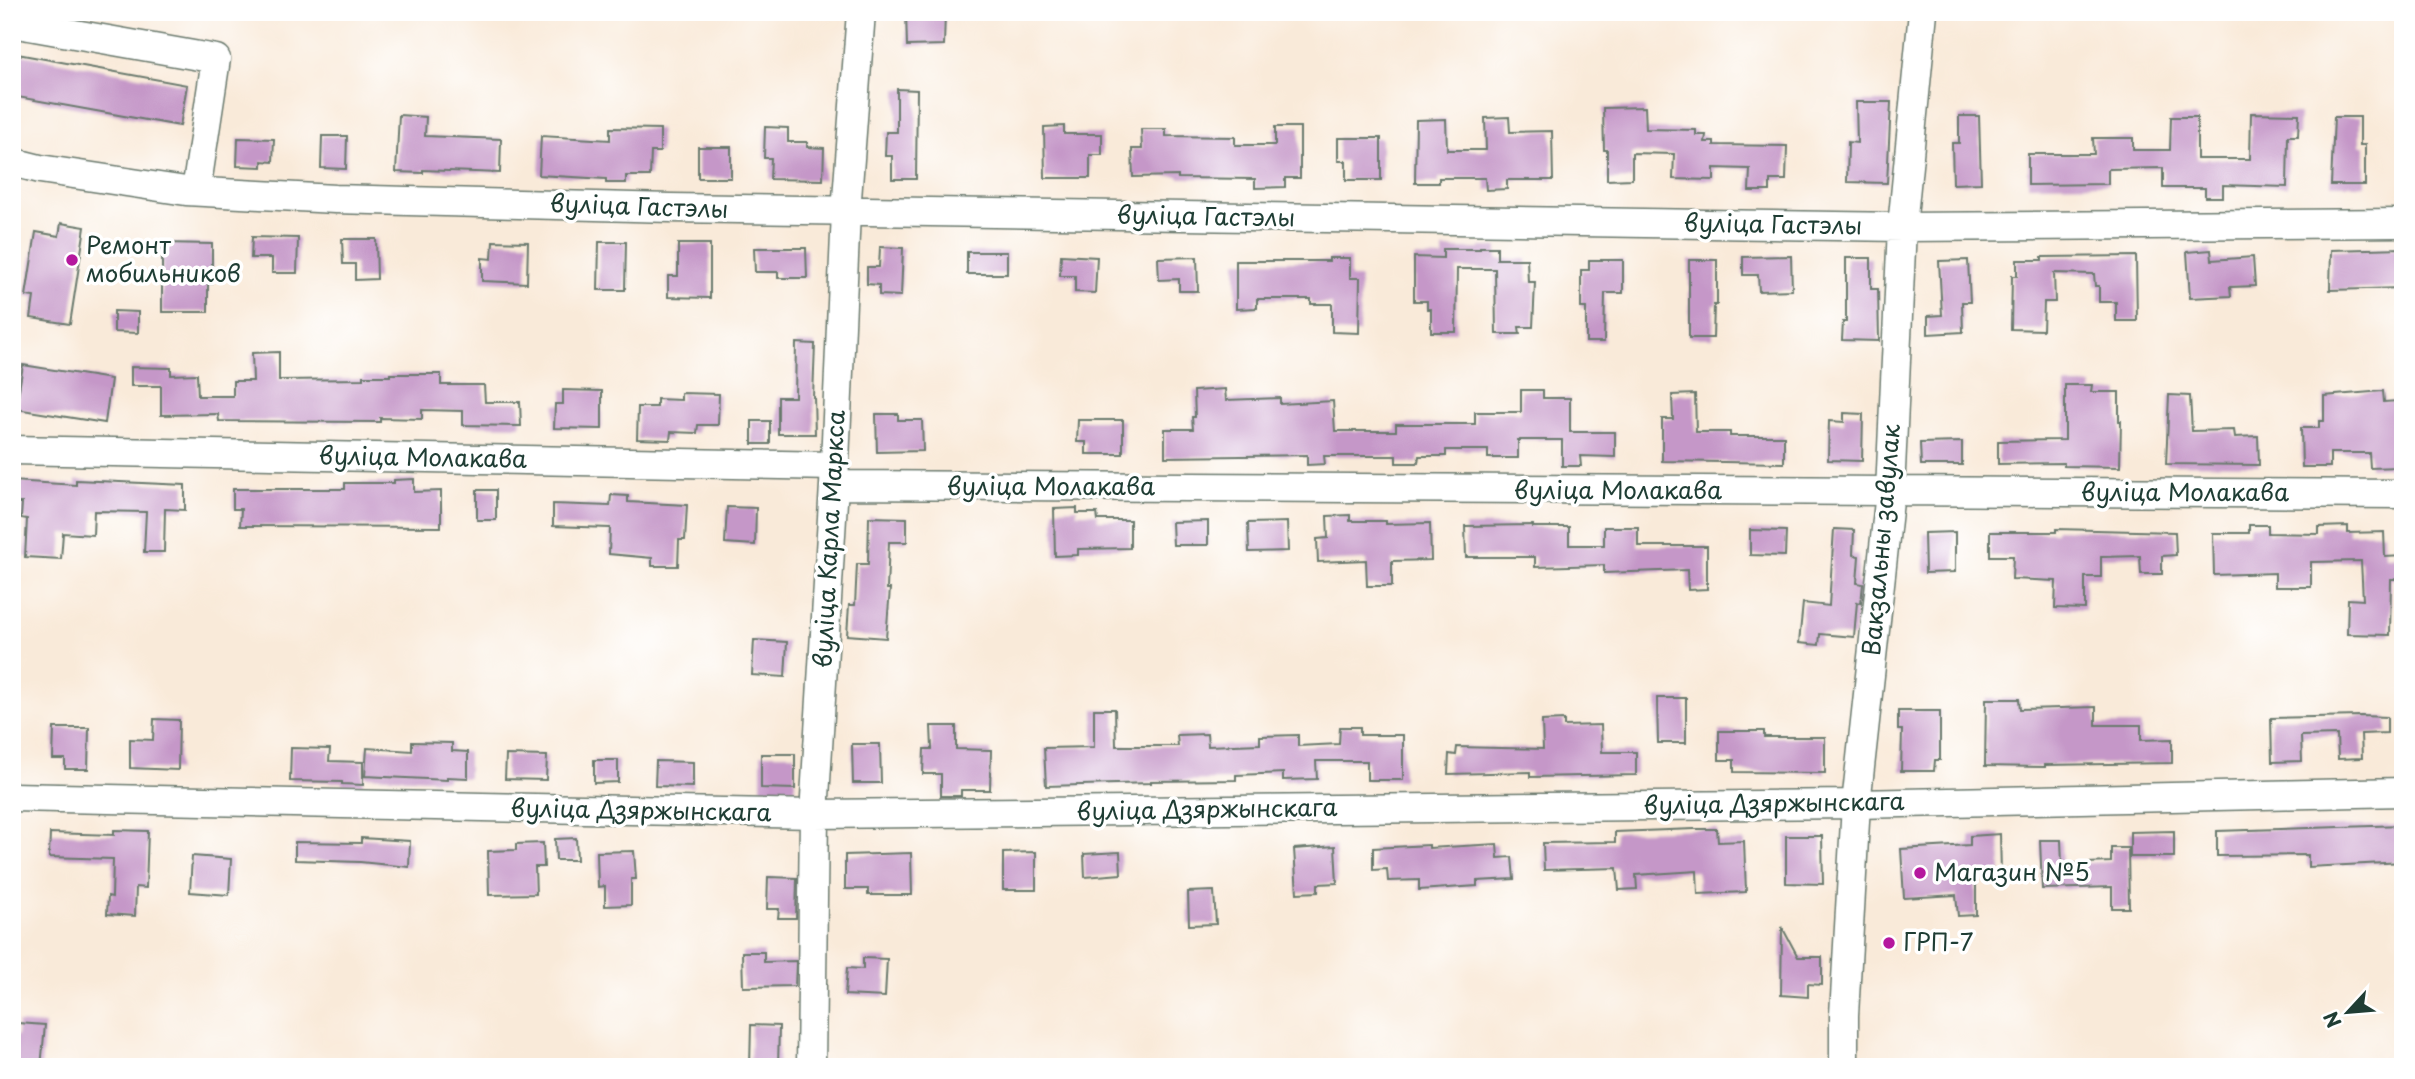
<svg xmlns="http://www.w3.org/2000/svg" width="2415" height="1079" viewBox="0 0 2415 1079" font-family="'Playpen Sans',sans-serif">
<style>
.building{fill:#c597c8}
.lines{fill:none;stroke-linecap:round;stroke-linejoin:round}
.minor-casing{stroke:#6b7a6e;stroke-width:31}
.minor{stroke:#fff;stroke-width:28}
.poi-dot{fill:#b5179e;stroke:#fff;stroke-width:2.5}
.labels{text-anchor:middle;stroke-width:7;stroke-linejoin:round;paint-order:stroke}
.street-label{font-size:24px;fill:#1f3d34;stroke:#fff}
.poi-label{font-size:24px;fill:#1f3d34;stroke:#fff;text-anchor:start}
</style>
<rect width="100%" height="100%" fill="#fff"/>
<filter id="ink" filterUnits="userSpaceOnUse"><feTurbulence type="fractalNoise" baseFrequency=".0143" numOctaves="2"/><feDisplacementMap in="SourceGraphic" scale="14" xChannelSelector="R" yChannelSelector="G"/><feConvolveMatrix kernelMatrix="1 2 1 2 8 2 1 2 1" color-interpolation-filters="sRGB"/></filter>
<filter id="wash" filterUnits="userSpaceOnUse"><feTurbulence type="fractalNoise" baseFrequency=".00686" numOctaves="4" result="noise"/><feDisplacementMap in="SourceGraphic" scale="28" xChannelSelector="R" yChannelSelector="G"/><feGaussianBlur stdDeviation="1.57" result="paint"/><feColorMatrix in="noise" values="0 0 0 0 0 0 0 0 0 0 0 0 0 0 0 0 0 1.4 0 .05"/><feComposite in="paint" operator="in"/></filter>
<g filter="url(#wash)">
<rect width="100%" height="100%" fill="#f9ead9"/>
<g id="blocks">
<path class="building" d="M906,12H945L944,45L907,46Z
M12,53L187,85L180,126L12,96Z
M897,89L917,90L916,179H892V156H885L886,132H897Z
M1856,102H1891L1887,183L1847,182L1848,142L1857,143Z
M1645,107L1646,129L1696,130V135H1706L1705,142H1714V145L1787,146L1786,180H1770V191H1749L1750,169L1714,168V180L1673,179L1674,154L1632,153V179L1607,180V150H1604L1603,108Z
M2251,113L2299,114L2298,136H2288L2287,187L2223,185V197H2205V188H2163V168L2108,169V184L2028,185V154H2094L2093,138H2133V150H2170L2171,117H2197V159H2250Z
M399,115L426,117L425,136L501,139L500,173L423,170V173L396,172Z
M1959,116H1979L1981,183L1953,184L1952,143H1959Z
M1509,117L1510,132L1552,131L1553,180H1507V189L1486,190L1485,178H1439V183H1415L1416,120L1446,119L1447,150H1486L1485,118Z
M2334,117H2360V145H2365V185H2331Z
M1064,126V134H1102V155H1090V178H1045L1044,127Z
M765,127L788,128V142H807V147L824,148L823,180L770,179L771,158H764Z
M1275,127H1300V178H1285V187L1255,188V179L1178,178V176L1133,177L1132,149H1142L1141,129H1166V136L1235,137V145H1275Z
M610,128L660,129V152H651L650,176H626V183H606V179L539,175L541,136L610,140Z
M322,136H347L346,169L321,168Z
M238,138L274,139L273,162L262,161V167L237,166Z
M1338,138H1381V180H1346V161H1338Z
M698,147H731V178H698Z
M61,223L85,227L70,324L31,318L34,297L26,296L36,232L59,236Z
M252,237L298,238L297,273H272V258H251Z
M342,239H376L377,279L355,280V264H343Z
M493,241L528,242L527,283L482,281V258L492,259Z
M599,242H626L625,290H598Z
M162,243L212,244V284H208V312H162Z
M678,244H710V298L668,297V276H678Z
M880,247L903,248L901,296L879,295V285L867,284V267H879Z
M1480,247H1497V259H1527L1528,282H1535L1533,327H1519L1520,334H1496L1495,269H1457L1456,332H1431V309H1427V301H1414V257L1443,258V249H1480Z
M754,248H806L807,278H778V272H755Z
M2403,248V288L2330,290L2331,250Z
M2211,250L2212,260L2253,257L2255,286L2230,287L2231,296L2190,298L2187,252Z
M967,252H1007V274H967Z
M1061,255L1097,257L1095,293L1075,292V276H1060Z
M1791,256L1792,290L1759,291L1758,275H1743V257Z
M2136,256L2137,321H2116V302H2099V286H2095L2094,274L2054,273L2055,302H2044L2043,330L2011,329L2012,276H2017V260H2042V257Z
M1197,257L1198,291H1179V279L1159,280L1158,258Z
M1329,258H1350V278H1360L1359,333L1332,332V304H1311V299H1257V308L1236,309V261H1329Z
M1846,258H1871V289H1878L1879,341L1842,340L1843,322H1846Z
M1589,260H1623V293H1605L1604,342H1586V308H1581V270H1589Z
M1689,260H1717V305H1714L1713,338H1689Z
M1968,260L1970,302H1962L1963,332L1928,334V316L1942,315L1939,261Z
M114,311L138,312V333L114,332Z
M796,343L815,344L813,397H814L815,434H778V397H795Z
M279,352V380L363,379V376H390V374H441V385H484L485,402H520L521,426L463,425V411L422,410V419L380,418V422L219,421L218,414L161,415V386H131V367L171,368V375L197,374L198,396H233V381H253L252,353Z
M23,365L111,379L105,423L16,409Z
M2065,385H2092L2091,392H2119V421H2121L2120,467L2064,466V463L1998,464V441L2065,440Z
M1225,389L1226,400L1280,398V404L1333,401L1335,431H1396V424H1475V412H1521V390H1543V398H1570V432H1615V457L1580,456L1581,466H1562V440H1518V458H1488V450H1446V456H1419L1418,463H1396V456H1324L1325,464L1307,465V455L1165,457V429H1193L1192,417H1195L1194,391Z
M563,390L602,391V429L554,428L555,404H563Z
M2383,391L2384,402L2398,401L2400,467L2370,468L2369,453H2330V467H2302L2301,428H2319V421H2324V396Z
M681,393L719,394L718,425H698L697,433L671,432L670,440L637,439L638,407H657V399L681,400Z
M1695,394L1696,432H1730V436H1784V463L1662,461V419H1673L1672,395Z
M2169,395L2190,396L2192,431L2234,430L2235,437L2258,436L2259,465L2166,464Z
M1844,413L1863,414L1862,461L1828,460L1829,421L1844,422Z
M876,414H898V420H922L923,451L877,452Z
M1078,420H1123V454H1086V442H1077Z
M752,421H770V444H752Z
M1962,442V465H1921L1920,443Z
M414,479V492L441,491V527L240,526L241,509H233V489H345V483H394V480Z
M76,480L185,485V510L165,509L164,552H144L146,512L94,511L93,535L63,533L61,559L25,557L27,519L21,518L22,503H12V481L76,485Z
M477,490H496V520H477Z
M611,495L628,496V502L687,505L685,540H679L678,566H652V558L609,554L610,528L553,526V504L610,506Z
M727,507L756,508L755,545L725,543Z
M1077,508V513H1097L1098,520H1130V548L1078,549V555L1055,556L1054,509Z
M1350,515V521H1386V524L1430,523L1431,560L1392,561V586H1367L1366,560L1318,562L1317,539L1328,538L1327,516Z
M869,517L907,518V542H889L887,589H890L886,638L847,635L849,605H855L857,564H868Z
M1208,521V545H1173L1172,522Z
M1287,522L1288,551L1249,552L1248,523Z
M1533,525V527H1569V545H1604V527H1638V546H1707V589L1688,590L1687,570L1604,573V565L1535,567V557H1466L1465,526Z
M2249,525H2268V533L2319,534V527L2348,526V533L2384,532L2385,557L2403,556V579H2391L2390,635L2347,634L2348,599L2363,600L2361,561L2311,562V587H2275V573L2214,575L2213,533H2249Z
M1834,529L1854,530L1853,555L1859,556L1857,583L1863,584L1861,603L1857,602L1854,637L1820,634L1819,645L1799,643L1803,603L1829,606Z
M2056,529L2175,532L2176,555L2162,556V574H2141L2140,556L2101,557V577H2085V609L2055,608L2056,581L2012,579L2013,556H1990V532H2056Z
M1750,530L1786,531L1785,556L1750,555Z
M1955,532V572L1925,573L1924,533Z
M754,640L787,642L785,677L752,675Z
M1657,698H1686V743H1658Z
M1986,699H2019L2020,709L2096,707V725H2141V740L2172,739V763L2045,765V767L1985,766Z
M1094,709H1115L1116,746H1178L1177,735L1207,734L1208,746L1260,744V736L1298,735V746L1339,744L1340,727H1360V735H1403V780H1367V761H1316L1317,779L1283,780V773L1236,775V780L1151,781V783L1046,786L1044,748L1094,747Z
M1898,711H1940V760H1935L1934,771H1901L1902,730H1898Z
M2361,716L2387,717V733L2361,734L2362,758L2338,759L2337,735L2301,736L2302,761L2272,762L2271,718Z
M154,719L179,720L178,770L130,768V739L153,740Z
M1564,720V726L1601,725L1602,752H1636V775L1530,777V772L1448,774L1449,754L1456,755L1457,747L1543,749L1542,721Z
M931,726H956V749L991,750L990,790H961V796H941V774H923L924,749H932Z
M54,728H89L88,769H65V759H53Z
M1719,731H1764V737H1825V773L1734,772V760H1719Z
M412,742L452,743V751L468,752V778L447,777V780L365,776L367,748L412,751Z
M852,744H880L881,783H853Z
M291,748L330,749L329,761L363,762V785L342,784V782L290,781Z
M761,754H795V789L761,788Z
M506,755L547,756L546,780L505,779Z
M594,760H618V782L594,783Z
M656,761L693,762V787L655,786Z
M2403,825V862L2308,867V855L2217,856V831Z
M1695,829H1717L1718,842L1744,841L1746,892L1698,894L1697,871L1636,875L1637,889L1619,890L1617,868L1544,870L1543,843L1615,842V832Z
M114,830L148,831L146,888L136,887L135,916L107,914L108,896L112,897L113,859L49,857L50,833L114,835Z
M2174,831V857H2130V832Z
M2000,834L2001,872L1976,874V915L1958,916L1956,895L1904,898L1901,849L1970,845V836Z
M1786,836H1822L1823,884L1786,883Z
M361,838L410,841L409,867L360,862L295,860V842L361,843Z
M576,838L577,860H556L555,839Z
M2040,840H2061L2062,864L2111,862V848H2128L2129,908H2112V887L2042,889Z
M543,843L544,867H535L536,894L489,895L488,851L516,850V844Z
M1497,844L1498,858L1512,857L1514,879L1477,881V886L1419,890V880L1388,881L1387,869L1373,870V848L1429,845V848Z
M1335,846L1337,883L1318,884V892L1297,893L1294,849Z
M634,851L636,879H631V905L605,906V886L598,887L597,852Z
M1036,852V890H1003V853Z
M1120,852L1121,874L1085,877L1084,854Z
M911,853L912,895H868V889H845V855Z
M192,856L231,859L229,895L190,892Z
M768,877L797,878L796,918H778L779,909H767Z
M1214,891L1216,924L1189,925L1188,892Z
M1782,927L1798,957H1822V985L1808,984V997L1781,995Z
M742,952H764V962L796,961L795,986L743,987Z
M863,958L887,959L885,997L845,995L847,968L863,969Z
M18,1023L45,1025L41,1067H12V1036H17Z
M751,1025L779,1026L778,1067H750Z"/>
</g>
</g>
<g filter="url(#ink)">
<use href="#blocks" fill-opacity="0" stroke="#6b7a6e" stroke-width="2"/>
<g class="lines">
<g class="minor-casing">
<path id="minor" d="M12,23L216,59L196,191
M12,162L40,169L186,191L335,199L671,208L1902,227L2403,223
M12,450L835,466
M834,485L2403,494
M12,797L814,814L1856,804L2403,792
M811,1067L814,814L834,485L846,212L861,12
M1844,1067V1015L1856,804L1890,492L1902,227L1923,12"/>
</g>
<use href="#minor" class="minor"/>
</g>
</g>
<g class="poi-dot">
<circle cx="72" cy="260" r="7"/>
<circle cx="1920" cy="873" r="7"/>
<circle cx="1889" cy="943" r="7"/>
</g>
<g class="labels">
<g class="street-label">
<text transform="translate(639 207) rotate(2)" y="8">вуліца Гастэлы</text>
<text transform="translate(1206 217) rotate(1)" y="8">вуліца Гастэлы</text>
<text transform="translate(1773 225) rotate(1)" y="8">вуліца Гастэлы</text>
<text transform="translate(423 458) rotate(1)" y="8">вуліца Молакава</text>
<text x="1051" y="495">вуліца Молакава</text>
<text x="1618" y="499">вуліца Молакава</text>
<text x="2185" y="501">вуліца Молакава</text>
<text transform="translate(830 539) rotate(-87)" y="8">вуліца Карла Маркса</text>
<text transform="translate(1882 540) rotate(-85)" y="8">Вакзальны завулак</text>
<text transform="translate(1774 804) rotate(-1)" y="8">вуліца Дзяржынскага</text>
<text transform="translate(1207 810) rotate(-1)" y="8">вуліца Дзяржынскага</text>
<text transform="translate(641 811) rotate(1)" y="8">вуліца Дзяржынскага</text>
</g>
<g class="poi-label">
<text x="86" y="254">Ремонт<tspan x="86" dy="28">мобильников</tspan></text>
<text x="1934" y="881">Магазин №5</text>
<text x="1903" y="951">ГРП-7</text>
</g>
</g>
<rect width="2415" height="1079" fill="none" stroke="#fff" stroke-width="42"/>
<g transform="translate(2348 1012) rotate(244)" stroke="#ffffff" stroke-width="5" paint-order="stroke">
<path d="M0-5L12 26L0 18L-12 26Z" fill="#1f3d34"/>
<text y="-10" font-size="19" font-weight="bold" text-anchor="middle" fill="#1f3d34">N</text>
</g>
</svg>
